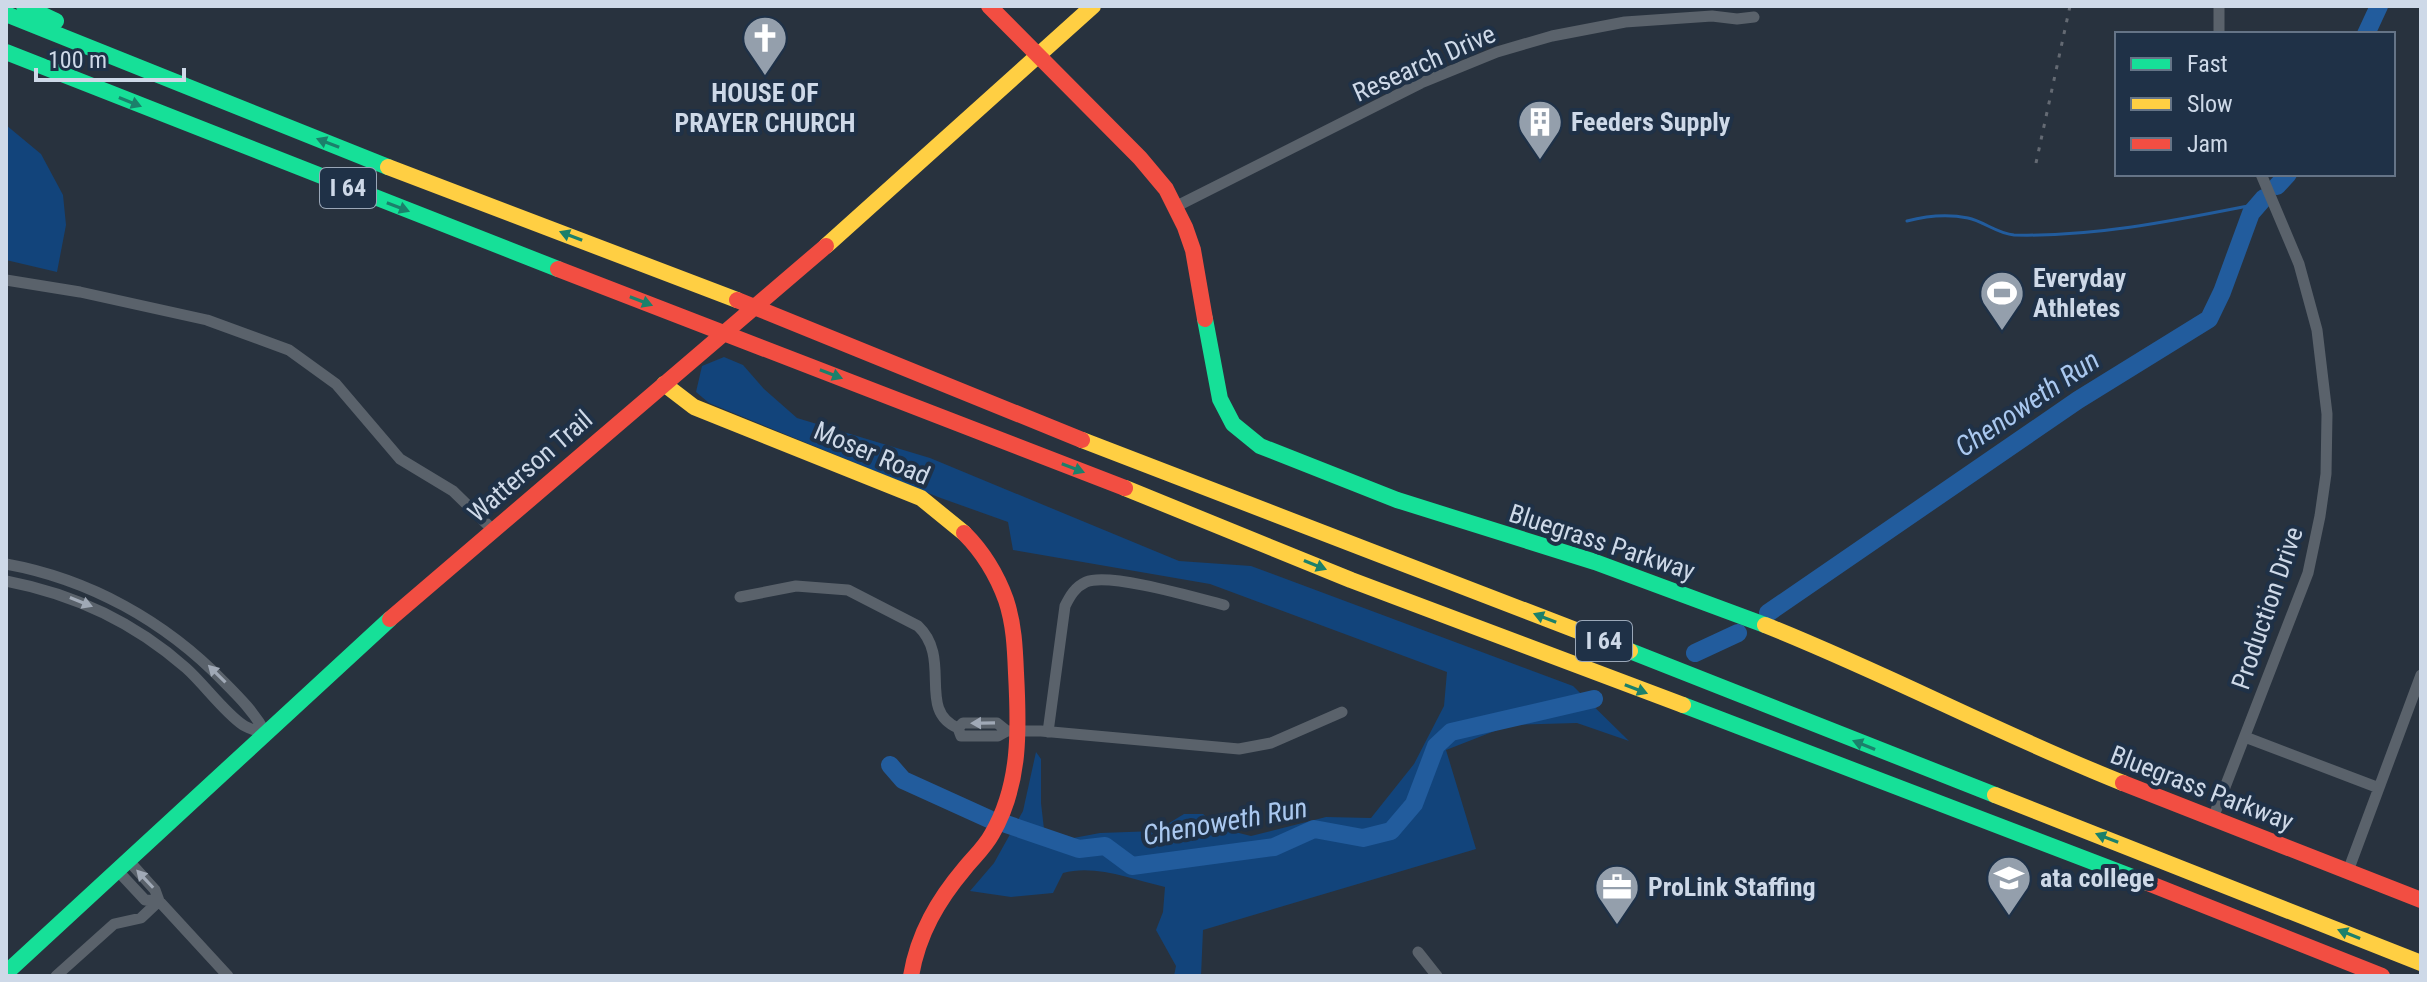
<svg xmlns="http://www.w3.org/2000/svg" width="2427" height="982" viewBox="0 0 2427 982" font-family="'Roboto Condensed',sans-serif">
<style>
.green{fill:#12447b}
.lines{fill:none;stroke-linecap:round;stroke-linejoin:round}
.stream{stroke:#225c9d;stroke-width:3}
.river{stroke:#225c9d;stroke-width:18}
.street{stroke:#5a626b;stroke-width:11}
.fast{stroke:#16e098;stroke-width:16}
.slow{stroke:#ffcf43;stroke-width:16}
.jam{stroke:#f24e42;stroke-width:16}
.rail{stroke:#646a73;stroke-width:3;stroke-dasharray:4 8;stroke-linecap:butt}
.oneway{fill:#1b806b}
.oneway2{fill:#a0a9b6}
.labels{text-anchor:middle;stroke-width:8;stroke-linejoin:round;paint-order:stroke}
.shield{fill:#1f3147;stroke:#9aa7b8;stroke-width:2}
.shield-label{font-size:24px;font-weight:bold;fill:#ced9e8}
.street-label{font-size:26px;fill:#ced9e8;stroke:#1f3147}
.poi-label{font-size:26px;font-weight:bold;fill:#ced9e8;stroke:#1f3147;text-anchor:start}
.water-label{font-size:28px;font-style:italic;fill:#aac8ef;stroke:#1f3147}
</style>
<rect width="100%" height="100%" fill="#28323e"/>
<path class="green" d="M6,125L41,154L63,195L66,225L57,272L6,260Z
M724,357L743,365L764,389L797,418L930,458L1179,561L1251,566L1573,686L1629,741L1577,723L1510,725L1446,750L1476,849L1203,930L1201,976H1174L1176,966L1156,930L1163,912L1165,887C1133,880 1096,864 1063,873L1053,893L1011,897L970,891L994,863L1023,811L1036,752L1041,759V803L1044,829L1068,839L1100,833L1156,831L1184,814H1203L1219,828L1251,836L1326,817L1371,818L1414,764L1444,706L1447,672L1210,584L1013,550L1008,522L938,497L709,403L696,392L702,366Z"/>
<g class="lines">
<path class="stream" d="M1907,221C1926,216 1948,214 1968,218C1983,221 1998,234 2014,235C2097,237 2177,220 2258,204"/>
<path class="river" d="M2366,34L2379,6
M2277,186L2288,174
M1768,613L2078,400L2209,319L2222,292L2251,213L2264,198
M1695,653L1738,633
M890,765L903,780L989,819
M1006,824L1079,849L1105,846L1132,866L1274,847L1314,829L1363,838L1391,831L1414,804L1436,746L1451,732L1594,699"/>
<path class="street" d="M2219,6V34
M1177,206L1421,83L1497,52L1552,36L1625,22L1712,16L1737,19L1754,17
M6,280L80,292L207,320L289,350L336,384L400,459L453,491L493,530
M6,564C89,579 165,621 224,682C240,698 255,713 266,734
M6,581C74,594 134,622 186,668C204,684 224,712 243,725C249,729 258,731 266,734
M740,597L796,586L848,590L918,626C953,659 916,710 958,728L961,736H998L1007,731H1041L1239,749L1271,743L1342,712
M958,728L963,723H997L1007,731
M1048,732L1065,606C1070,596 1075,587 1086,582C1109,572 1197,598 1224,605
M2245,737L2379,788
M2213,818L2308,573L2320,516L2326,474L2327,414L2317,330L2299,264L2261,174
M117,870L145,900L159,901L155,890L128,860
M2348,871L2421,675
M1418,952L1437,976
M56,976L114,924L141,918L159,901L228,976"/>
<path class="fast" d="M24,6L56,21
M6,14L388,167
M6,52L558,269
M1205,319L1220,399L1233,424L1260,446L1397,500L1595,562L1765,625
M1630,651L1995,795
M1683,705L2148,883
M6,973L390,619"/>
<path class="slow" d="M388,167L737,300
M826,246L1093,6
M664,384L694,407L921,498L964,533
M1082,440L1630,651
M1125,488L1351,580L1683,705
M1765,625C1886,673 2002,735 2123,783
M1995,795L2421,963"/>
<path class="jam" d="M989,6L1140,158L1166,189L1185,227L1193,250L1205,319
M558,269L1125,488
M737,300L1082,440
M390,619L826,246
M2123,783L2421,900
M2148,883L2382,976
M911,976C918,934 938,900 965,868C974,857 985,847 992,834C1021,784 1019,728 1016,673C1015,648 1014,624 1006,600C997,575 983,552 964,533"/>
<path class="rail" d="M2036,163L2070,6"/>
</g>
<defs><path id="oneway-solid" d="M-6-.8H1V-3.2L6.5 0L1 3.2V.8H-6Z" transform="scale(2)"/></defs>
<g class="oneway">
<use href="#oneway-solid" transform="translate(130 102) rotate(22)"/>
<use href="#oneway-solid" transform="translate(328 143) rotate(-159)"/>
<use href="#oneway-solid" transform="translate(398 207) rotate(21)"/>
<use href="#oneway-solid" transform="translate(571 236) rotate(-159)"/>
<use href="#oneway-solid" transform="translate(641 301) rotate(21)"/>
<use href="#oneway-solid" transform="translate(831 374) rotate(21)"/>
<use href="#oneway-solid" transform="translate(1073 468) rotate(21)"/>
<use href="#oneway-solid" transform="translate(1315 565) rotate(22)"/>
<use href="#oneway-solid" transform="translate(1545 618) rotate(-159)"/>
<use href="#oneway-solid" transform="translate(1636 689) rotate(21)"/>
<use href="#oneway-solid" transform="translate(1864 745) rotate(-158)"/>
<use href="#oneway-solid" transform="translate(2107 838) rotate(-159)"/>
<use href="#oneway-solid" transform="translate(2349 934) rotate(-158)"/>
</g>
<g class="oneway2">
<use href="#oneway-solid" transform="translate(81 602) rotate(22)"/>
<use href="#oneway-solid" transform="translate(217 674) rotate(-135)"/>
<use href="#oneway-solid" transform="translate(983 723) rotate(179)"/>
<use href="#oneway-solid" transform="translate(145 879) rotate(-133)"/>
</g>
<defs>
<g id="church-pin" transform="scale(2.3)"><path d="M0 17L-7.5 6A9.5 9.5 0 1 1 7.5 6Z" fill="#949fac" stroke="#1f3147"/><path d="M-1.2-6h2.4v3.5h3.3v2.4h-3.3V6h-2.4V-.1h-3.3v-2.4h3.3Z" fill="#fff"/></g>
<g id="building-pin" transform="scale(2.3)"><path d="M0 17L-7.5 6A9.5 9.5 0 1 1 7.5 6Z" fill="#949fac" stroke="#1f3147"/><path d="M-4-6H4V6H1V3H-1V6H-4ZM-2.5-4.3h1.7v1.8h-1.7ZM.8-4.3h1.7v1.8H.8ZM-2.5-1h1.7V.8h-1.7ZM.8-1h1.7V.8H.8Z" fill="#fff"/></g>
<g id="stadium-pin" transform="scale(2.3)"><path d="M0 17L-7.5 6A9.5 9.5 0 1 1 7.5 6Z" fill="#949fac" stroke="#1f3147"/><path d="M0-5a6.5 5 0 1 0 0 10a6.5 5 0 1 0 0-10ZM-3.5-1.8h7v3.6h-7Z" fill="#fff"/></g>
<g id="university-pin" transform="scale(2.3)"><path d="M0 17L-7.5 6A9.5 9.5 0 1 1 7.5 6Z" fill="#949fac" stroke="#1f3147"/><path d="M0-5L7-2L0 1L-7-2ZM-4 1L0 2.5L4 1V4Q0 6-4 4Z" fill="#fff"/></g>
<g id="office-pin" transform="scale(2.3)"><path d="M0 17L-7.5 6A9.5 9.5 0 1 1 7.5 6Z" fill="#949fac" stroke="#1f3147"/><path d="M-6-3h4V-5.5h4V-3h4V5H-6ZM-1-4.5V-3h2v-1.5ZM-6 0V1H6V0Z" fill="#fff"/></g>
</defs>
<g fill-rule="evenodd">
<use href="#church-pin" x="765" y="38"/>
<use href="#building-pin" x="1540" y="122"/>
<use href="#stadium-pin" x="2002" y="293"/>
<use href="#university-pin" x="2009" y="878"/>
<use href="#office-pin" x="1617" y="887"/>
</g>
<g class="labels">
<g class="shield">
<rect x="320" y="168" width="56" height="40" rx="6"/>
<rect x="1576" y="621" width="56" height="40" rx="6"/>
</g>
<g class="shield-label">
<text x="348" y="196">I 64</text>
<text x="1604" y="649">I 64</text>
</g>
<g class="street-label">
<text transform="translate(1424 63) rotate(-24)" y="9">Research Drive</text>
<text transform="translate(872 453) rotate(23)" y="9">Moser Road</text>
<text transform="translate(530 466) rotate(-41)" y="9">Watterson Trail</text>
<text transform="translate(1602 542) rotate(18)" y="9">Bluegrass Parkway</text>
<text transform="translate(2267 608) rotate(-71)" y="9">Production Drive</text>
<text transform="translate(2202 788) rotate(21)" y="9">Bluegrass Parkway</text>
</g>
<g class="poi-label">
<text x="765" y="102" text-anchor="middle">HOUSE OF<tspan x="765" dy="30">PRAYER CHURCH</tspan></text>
<text x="1571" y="131">Feeders Supply</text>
<text x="2033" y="287">Everyday<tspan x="2033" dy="30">Athletes</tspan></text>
<text x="2040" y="887">ata college</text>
<text x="1648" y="896">ProLink Staffing</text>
</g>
<g class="water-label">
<text transform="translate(2027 403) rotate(-34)" y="10">Chenoweth Run</text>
<text transform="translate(1225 821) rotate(-10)" y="10">Chenoweth Run</text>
</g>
</g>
<rect width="2427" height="982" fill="none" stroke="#ced9e8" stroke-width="16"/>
<rect x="2115" y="32" width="280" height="144" fill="#1f3147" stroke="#657487" stroke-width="2"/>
<rect x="2131" y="58" width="40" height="12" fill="#16e098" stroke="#657487" stroke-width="2"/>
<text x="2187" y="72" font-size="24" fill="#ced9e8">Fast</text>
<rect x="2131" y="98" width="40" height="12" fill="#ffcf43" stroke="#657487" stroke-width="2"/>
<text x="2187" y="112" font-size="24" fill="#ced9e8">Slow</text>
<rect x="2131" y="138" width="40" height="12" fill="#f24e42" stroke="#657487" stroke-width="2"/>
<text x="2187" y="152" font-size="24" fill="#ced9e8">Jam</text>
<path d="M36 68v12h148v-12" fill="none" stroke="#ced9e8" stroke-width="4"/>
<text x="48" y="68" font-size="24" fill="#ced9e8" stroke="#1f3147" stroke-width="6" paint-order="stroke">100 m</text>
</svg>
